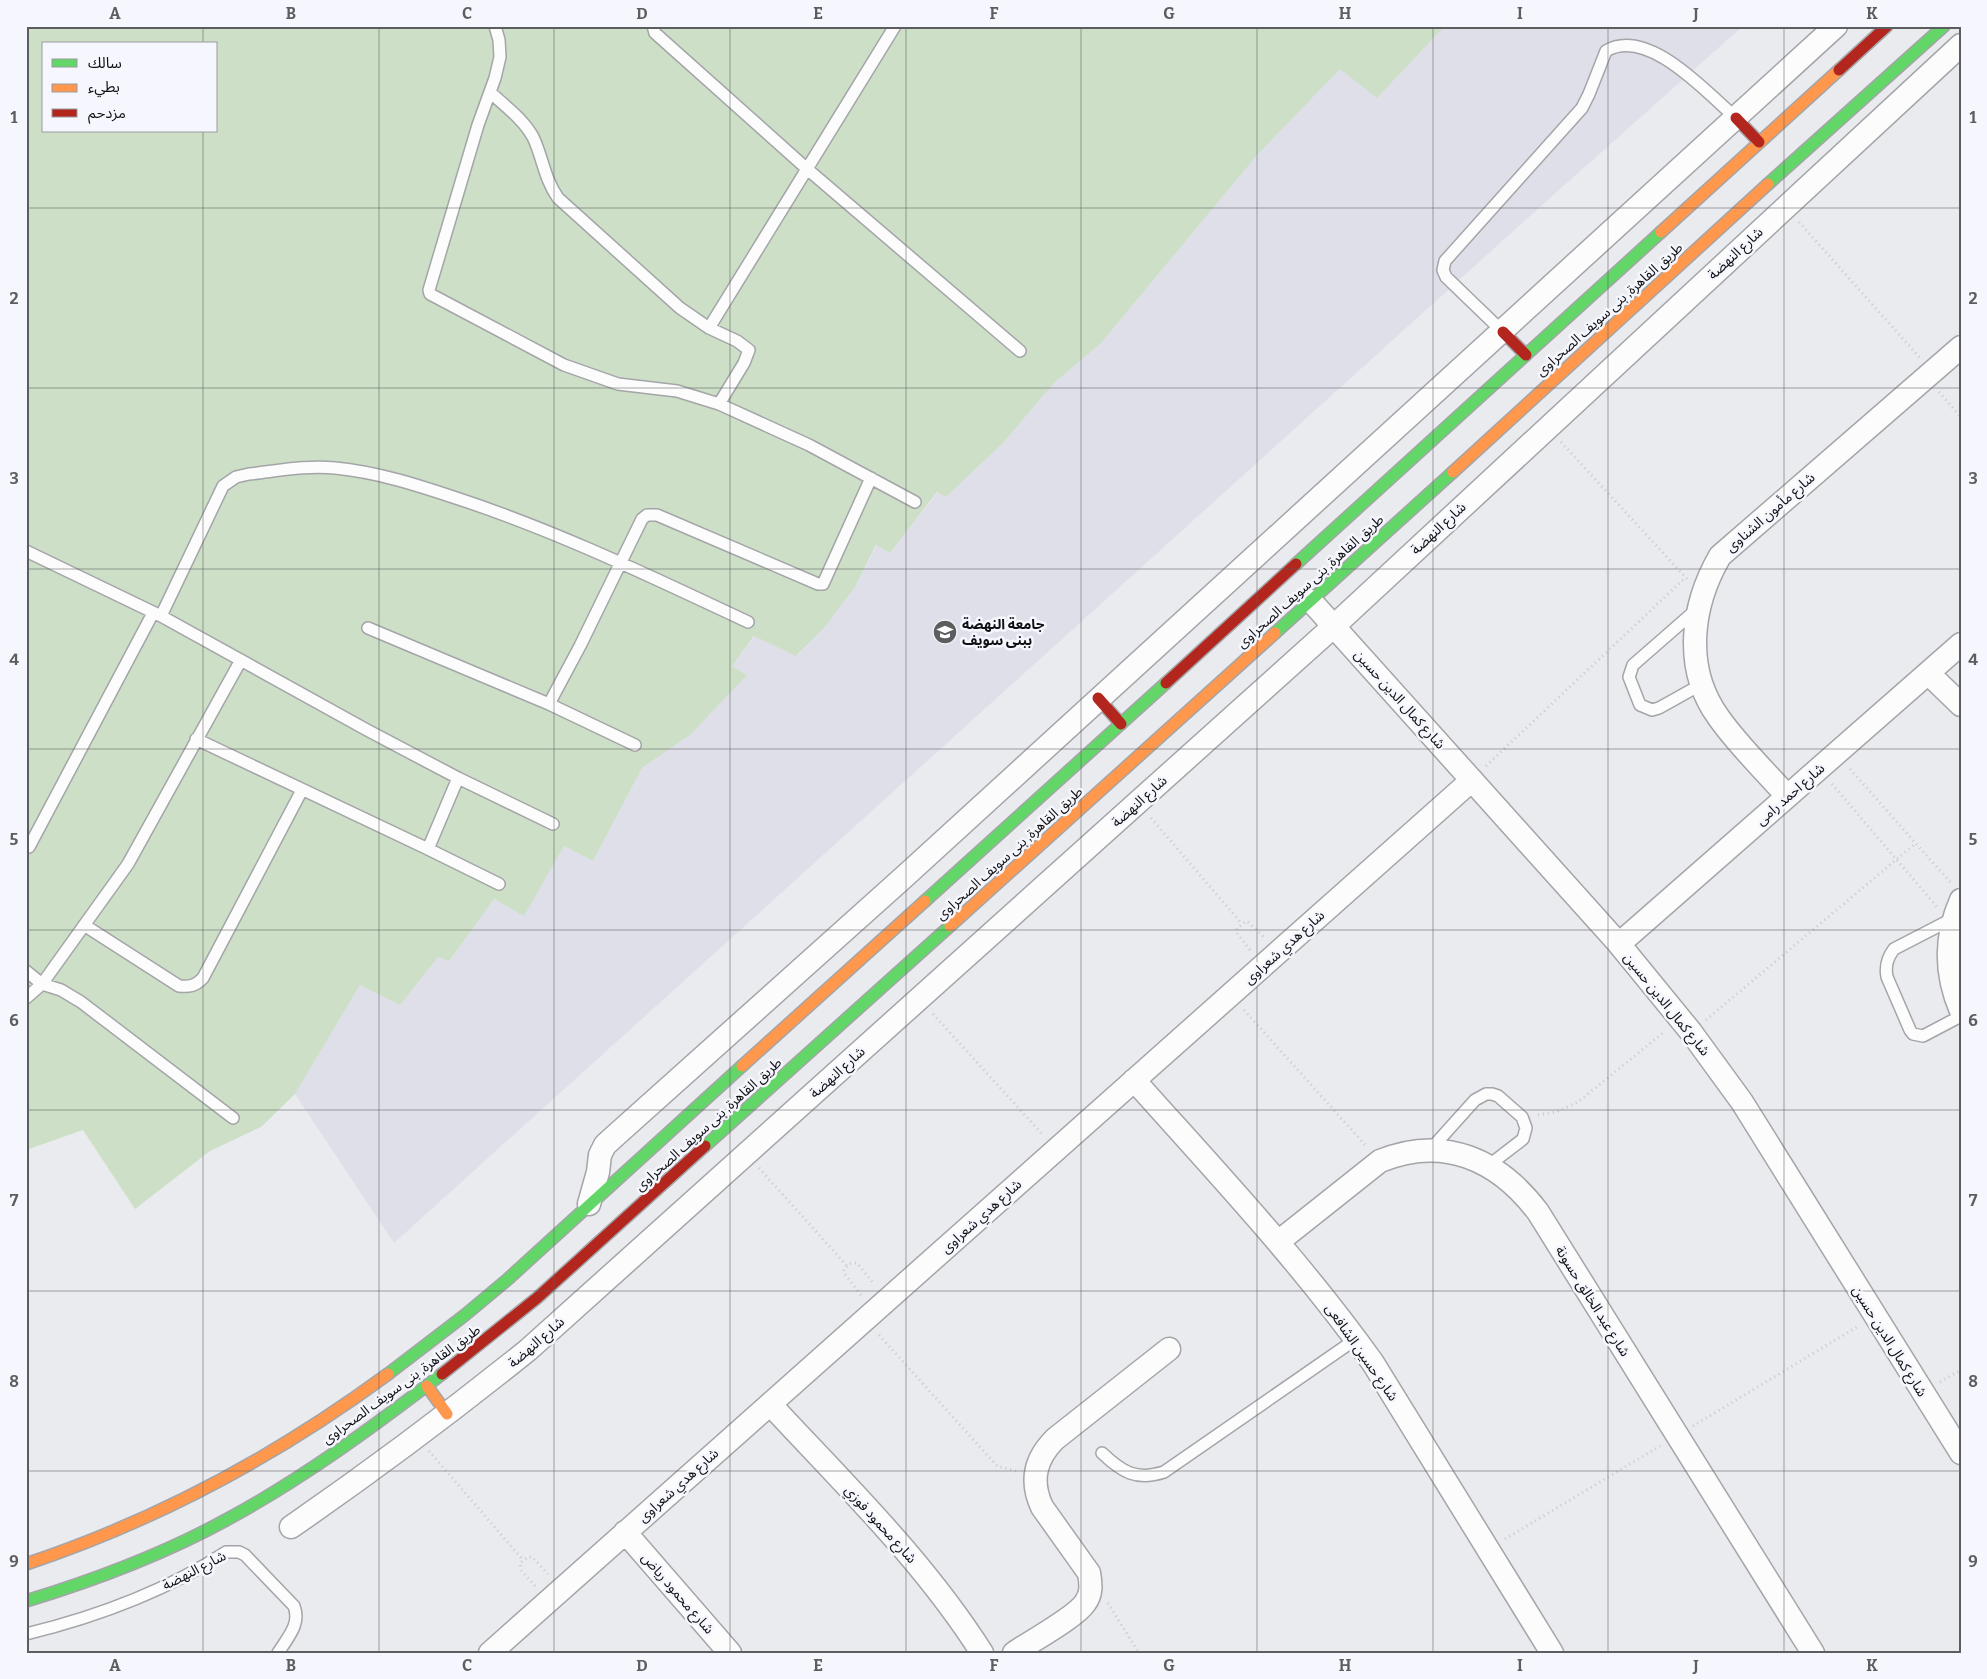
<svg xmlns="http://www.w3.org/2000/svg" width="1987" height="1679" viewBox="0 0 1987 1679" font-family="Bitter,'Noto Sans Arabic',serif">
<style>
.built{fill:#dedfe9}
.green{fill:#cddfc6;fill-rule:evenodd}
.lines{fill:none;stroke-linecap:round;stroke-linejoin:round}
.lane-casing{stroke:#a4a5a8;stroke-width:14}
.street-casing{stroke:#a4a5a8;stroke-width:25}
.fast-casing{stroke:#a4a5a8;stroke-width:14}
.slow-casing{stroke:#a4a5a8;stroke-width:14}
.jam-casing{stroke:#a4a5a8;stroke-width:14}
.path{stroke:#c9c9cb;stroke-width:3;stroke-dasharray:1 4;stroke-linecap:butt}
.lane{stroke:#fcfcfd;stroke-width:11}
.street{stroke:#fcfcfd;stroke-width:22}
.fast{stroke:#63d668;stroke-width:11}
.slow{stroke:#ff974d;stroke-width:11}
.jam{stroke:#b3261e;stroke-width:11}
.grid{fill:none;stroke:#5c5d5f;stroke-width:1;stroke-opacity:0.55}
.labels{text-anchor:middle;stroke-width:5;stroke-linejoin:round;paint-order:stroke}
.street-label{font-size:14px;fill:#0f1012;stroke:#f6f7fe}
.poi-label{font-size:14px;font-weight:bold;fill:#0f1012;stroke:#f6f7fe;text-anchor:start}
.neatline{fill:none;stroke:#5c5d5f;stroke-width:2}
.grid-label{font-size:16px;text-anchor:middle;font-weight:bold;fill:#5c5d5f}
</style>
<rect width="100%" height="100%" fill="#eaebef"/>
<path class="built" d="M1445,26H1743L1541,206L394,1243L295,1094L360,985L400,1005L438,957L449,961L494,899L524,915L564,846L593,861L642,768L690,735L746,675L732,666L755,636L797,656L824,628L855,587L877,545L890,553L938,492L946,497L1004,442L1054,383L1101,343L1258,154L1340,68L1377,98Z"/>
<path class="green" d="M26,26H1445L1377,98L1340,69L1258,154L1101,343L1054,383L1004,442L946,497L937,492L890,553L876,545L855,587L824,628L796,656L754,636L732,666L747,675L690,735L642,768L593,861L564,846L524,916L494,899L449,961L438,957L400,1005L360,985L295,1094L261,1127L210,1151L135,1209L83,1130L26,1150ZM44,44H216V131H44Z"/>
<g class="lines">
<g class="lane-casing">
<path id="lane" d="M495,26L499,40L500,57L495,78L478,125L429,290L430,294L564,365L618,384L677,391L719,404L809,445L915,502
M653,26L655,33L806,168L1020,351
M490,92C505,106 523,119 533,137C543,158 544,178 558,198L680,308L709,328L737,341L749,350L744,363L719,404
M709,328L895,26
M1503,332L1446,277L1443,270L1445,261L1582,108L1589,94L1606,51C1648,26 1707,93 1736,118
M26,551L161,616L367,730L458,778L553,824
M1696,610L1633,665L1629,677L1640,705L1652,710L1659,708L1702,684
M161,616L223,486L236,477L249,474C277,471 307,465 335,468C377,472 417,485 456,498C557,531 652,577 748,622
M368,628L549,704
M196,739L428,849
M635,745L549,704L580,646L642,519L647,515H657L818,584H823L871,478
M458,778L428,849L499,884
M29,847L153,613
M1954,918L1894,949C1887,958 1885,966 1887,977L1910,1030L1913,1034L1923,1036L1961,1016
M84,925L179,986C190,987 195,986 203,978L302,790
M26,971L42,984L61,990L81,1002L233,1118
M26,998L42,984L128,864L241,660
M1430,1150L1475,1100L1486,1094H1492L1498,1096L1522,1117L1526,1128L1523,1139L1488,1166
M1102,1453C1122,1472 1136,1481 1164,1472L1356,1339
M26,1634C96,1617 166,1591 226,1552H239L245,1555L294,1606C301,1624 288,1637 278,1653"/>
</g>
<g class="street-casing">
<path id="street" d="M1311,601L1619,944L1691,1032L1742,1102L1961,1453
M1928,673L1961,705
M1787,796C1765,771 1738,745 1719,718C1683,669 1691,606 1720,556L1961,347
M1961,900C1945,936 1945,974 1961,1011
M1619,944L1961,644
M1134,1080C1216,1172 1301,1262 1373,1363L1552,1653
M589,1204L598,1172L600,1155L605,1145L616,1135L904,877L1836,26
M1278,1242L1380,1161C1443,1135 1498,1159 1538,1212L1813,1653
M770,1404C844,1484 923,1560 982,1653
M291,1527C372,1471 451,1412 528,1350L1334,626L1961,45
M625,1532L730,1653
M490,1653L1472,780
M1014,1653C1030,1642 1076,1617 1085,1603C1092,1594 1091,1584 1089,1573L1042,1507C1030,1481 1035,1459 1055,1439L1169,1349"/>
</g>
<g class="fast-casing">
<path id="fast" d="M1768,184L1944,26
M1296,564L1661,232
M1275,633L1453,472
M925,901L1166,683
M705,1146L950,926
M388,1374L465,1315L508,1279L742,1066
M26,1601C95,1580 162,1555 226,1520C302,1479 373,1427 442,1374"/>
</g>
<g class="slow-casing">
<path id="slow" d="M1661,232L1839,70
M1453,472L1768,184
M950,926L1275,633
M742,1066L925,901
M427,1386L447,1414
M26,1564C155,1521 278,1455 388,1374"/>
</g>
<g class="jam-casing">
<path id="jam" d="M1839,70L1887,26
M1736,118L1759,142
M1503,332L1526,355
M1166,683L1296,564
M1098,698L1121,724
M442,1374L537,1298L705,1146"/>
</g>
<path class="path" d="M1799,222L1920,358
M1939,392L1961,417
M1561,442L1687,579
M1486,766L1685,578
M1850,769L1950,882
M1832,784L1937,907
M1151,818L1242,924
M1250,950L1237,933V928L1247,921L1264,937
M1244,1010L1367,1147
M933,1014L1043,1135
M1706,1020L1916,843
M1538,1115L1556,1112L1578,1102L1664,1032
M759,1168L847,1266
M861,1295L844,1273V1269L851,1263H857L874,1284
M879,1335L997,1466L1016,1471
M1940,1382L1961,1370
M1693,1426L1857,1327
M429,1451L523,1560
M1505,1539L1660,1446
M535,1586L521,1570L520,1563L528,1557H532L548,1574
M1108,1603L1139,1653"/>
<use href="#lane" class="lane"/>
<use href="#street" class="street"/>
<use href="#fast" class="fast"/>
<use href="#slow" class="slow"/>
<use href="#jam" class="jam"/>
</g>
<path class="grid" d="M203,26V44M379,26V1653M554,26V1653M730,26V1653M906,26V1653M1081,26V1653M1257,26V1653M1433,26V1653M1608,26V1653M1784,26V1653M203,131V1653M26,208H1961M26,388H1961M26,569H1961M26,749H1961M26,930H1961M26,1110H1961M26,1291H1961M26,1471H1961"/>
<defs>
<g id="university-disc" transform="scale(1.25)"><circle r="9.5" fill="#5c5d5f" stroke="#f6f7fe"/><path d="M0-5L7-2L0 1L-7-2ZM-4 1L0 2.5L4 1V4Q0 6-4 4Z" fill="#fff"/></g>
</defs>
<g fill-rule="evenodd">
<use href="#university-disc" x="945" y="632"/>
</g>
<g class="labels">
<g class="street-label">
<text transform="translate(1735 253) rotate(-43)" y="5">شارع النهضة</text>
<text transform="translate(1609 309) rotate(-42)" y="5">طريق القاهرة, بنى سويف الصحراوى</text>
<text transform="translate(1770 512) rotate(-41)" y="5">شارع مأمون الشناوى</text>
<text transform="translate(1438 528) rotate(-43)" y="5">شارع النهضة</text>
<text transform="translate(1310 581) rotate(-42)" y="5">طريق القاهرة, بنى سويف الصحراوى</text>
<text transform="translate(1400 699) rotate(48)" y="5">شارع كمال الدين حسين</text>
<text transform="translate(1790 794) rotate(-41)" y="5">شارع احمد رامى</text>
<text transform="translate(1139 801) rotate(-42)" y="5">شارع النهضة</text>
<text transform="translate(1009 853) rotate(-42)" y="5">طريق القاهرة, بنى سويف الصحراوى</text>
<text transform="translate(1284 947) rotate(-42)" y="5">شارع هدي شعراوى</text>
<text transform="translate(1667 1004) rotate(51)" y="5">شارع كمال الدين حسين</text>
<text transform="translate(837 1072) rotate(-42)" y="5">شارع النهضة</text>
<text transform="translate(708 1124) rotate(-42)" y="5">طريق القاهرة, بنى سويف الصحراوى</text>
<text transform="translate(981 1216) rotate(-42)" y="5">شارع هدي شعراوى</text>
<text transform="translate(1593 1301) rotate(58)" y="5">شارع عبد الخالق حسونة</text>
<text transform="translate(1890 1341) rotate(58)" y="5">شارع كمال الدين حسين</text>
<text transform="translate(536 1342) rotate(-41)" y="5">شارع النهضة</text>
<text transform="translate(1362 1352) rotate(55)" y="5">شارع حسين الشافعى</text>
<text transform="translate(401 1384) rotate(-36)" y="5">طريق القاهرة, بنى سويف الصحراوى</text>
<text transform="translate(678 1485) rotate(-42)" y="5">شارع هدي شعراوى</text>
<text transform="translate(881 1524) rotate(48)" y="5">شارع محمود فوزي</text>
<text transform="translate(194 1570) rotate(-27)" y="5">شارع النهضة</text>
<text transform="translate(678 1593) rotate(49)" y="5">شارع محمود رياض</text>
</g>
<g class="poi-label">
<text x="962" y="629">جامعة النهضة<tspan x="962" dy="16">ببنى سويف</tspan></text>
</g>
</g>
<rect width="1987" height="1679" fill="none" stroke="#f6f7fe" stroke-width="55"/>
<rect x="42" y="42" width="175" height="90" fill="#f6f7fe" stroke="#9a9ba0"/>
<rect x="52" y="59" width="25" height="8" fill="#63d668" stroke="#9a9ba0"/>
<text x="88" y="68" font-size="15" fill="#0f1012">سالك</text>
<rect x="52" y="84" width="25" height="8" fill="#ff974d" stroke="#9a9ba0"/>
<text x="88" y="92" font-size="15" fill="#0f1012">بطيء</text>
<rect x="52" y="109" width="25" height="8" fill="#b3261e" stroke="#9a9ba0"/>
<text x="88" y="118" font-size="15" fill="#0f1012">مزدحم</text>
<rect x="28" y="28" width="1932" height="1624" class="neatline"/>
<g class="grid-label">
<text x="115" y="19">A</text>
<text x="291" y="19">B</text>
<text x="467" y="19">C</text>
<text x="642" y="19">D</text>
<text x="818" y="19">E</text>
<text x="994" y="19">F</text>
<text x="1169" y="19">G</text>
<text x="1345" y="19">H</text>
<text x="1520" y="19">I</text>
<text x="1696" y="19">J</text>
<text x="1872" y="19">K</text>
<text x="14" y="123">1</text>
<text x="1973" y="123">1</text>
<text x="14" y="304">2</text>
<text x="1973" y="304">2</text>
<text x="14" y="484">3</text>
<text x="1973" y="484">3</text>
<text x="14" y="665">4</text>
<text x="1973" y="665">4</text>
<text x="14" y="845">5</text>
<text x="1973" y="845">5</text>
<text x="14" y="1026">6</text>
<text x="1973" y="1026">6</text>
<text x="14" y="1206">7</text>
<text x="1973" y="1206">7</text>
<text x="14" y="1387">8</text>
<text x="1973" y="1387">8</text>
<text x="14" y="1567">9</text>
<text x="1973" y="1567">9</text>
<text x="115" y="1671">A</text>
<text x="291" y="1671">B</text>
<text x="467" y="1671">C</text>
<text x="642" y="1671">D</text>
<text x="818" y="1671">E</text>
<text x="994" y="1671">F</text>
<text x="1169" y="1671">G</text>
<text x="1345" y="1671">H</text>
<text x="1520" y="1671">I</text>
<text x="1696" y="1671">J</text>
<text x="1872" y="1671">K</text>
</g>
</svg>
